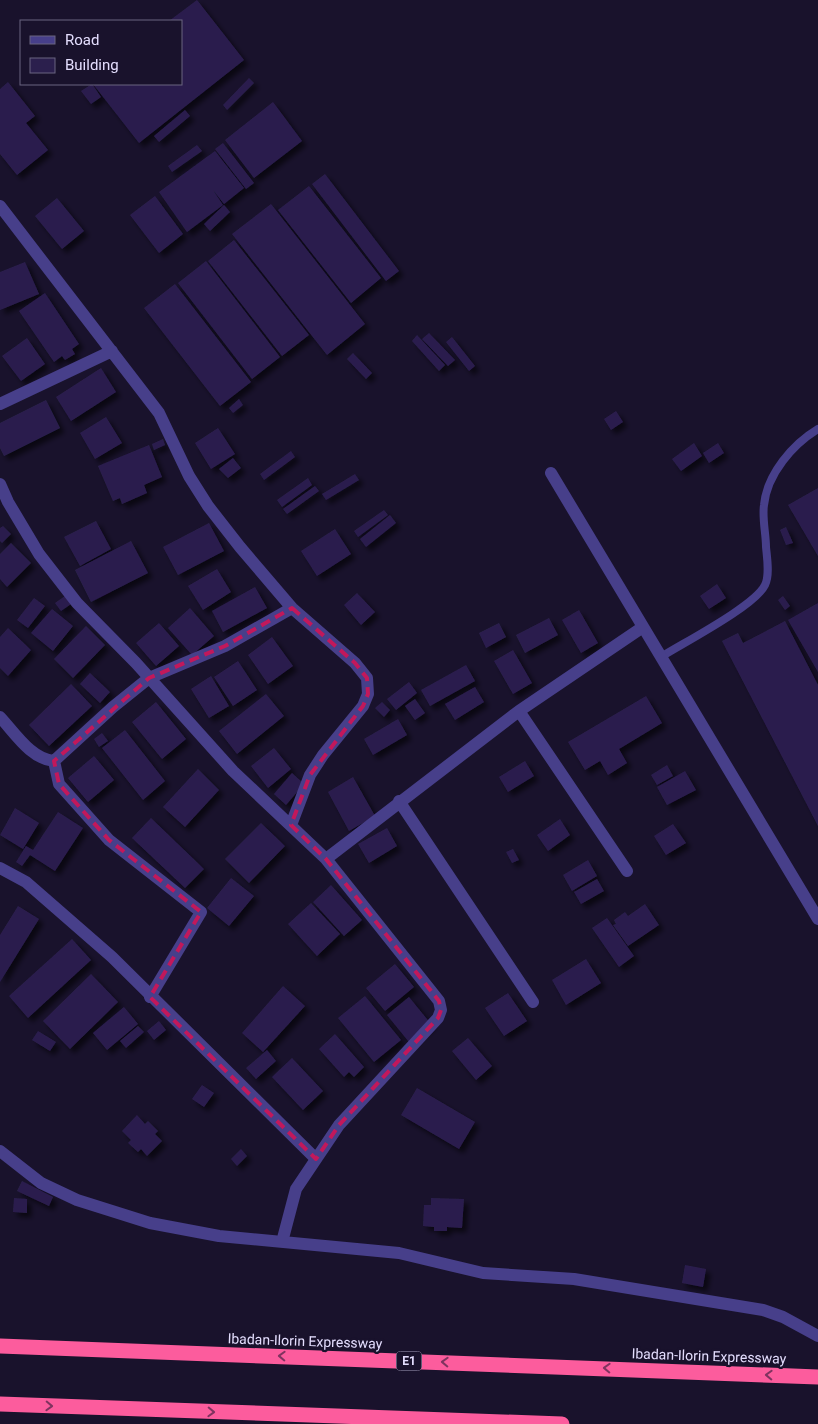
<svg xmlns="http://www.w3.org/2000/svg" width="818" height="1424" viewBox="0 0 818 1424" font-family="Roboto,sans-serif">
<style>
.building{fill:#2b1f4d;filter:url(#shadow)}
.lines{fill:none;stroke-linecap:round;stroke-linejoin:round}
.service{stroke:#473f8a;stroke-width:8}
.minor{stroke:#473f8a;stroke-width:12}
.motorway{stroke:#fc5c9d;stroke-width:15}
.oneway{stroke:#7f335f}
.marked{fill:none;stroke:#c2185b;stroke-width:4;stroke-dasharray:10 6;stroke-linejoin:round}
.labels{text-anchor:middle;stroke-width:5;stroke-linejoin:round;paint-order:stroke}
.shield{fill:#19122c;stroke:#a7a1bf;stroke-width:1}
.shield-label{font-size:12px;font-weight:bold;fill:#e4defe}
.street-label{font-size:14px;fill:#e4defe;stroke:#19122c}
</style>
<defs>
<filter id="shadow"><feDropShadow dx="4.5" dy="4.5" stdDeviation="2.5" flood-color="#0009"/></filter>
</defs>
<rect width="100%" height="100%" fill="#19122c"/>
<path class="building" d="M197,0L244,60L139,143L93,84H181V21H169Z
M249,78L254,83L227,110L223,105Z
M8,82L35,116L26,123L48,150L17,175L0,154V89Z
M92,84L101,97L91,104L81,91Z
M273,102L302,141L254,178L225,140Z
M185,110L190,116L159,142L154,136Z
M223,143L254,183L246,189L215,149Z
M197,145L202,151L172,172L168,166Z
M215,151L244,188L224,204L213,190L223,205L187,232L159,192Z
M325,174L399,271L386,281L312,184Z
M309,186L381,278L351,303L278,210Z
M155,196L183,234L159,253L130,215Z
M57,198L84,231L62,249L35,216Z
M271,204L365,324L327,355L232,234Z
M224,205L230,212L210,231L204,224Z
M234,240L309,335L282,356L208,261Z
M206,261L280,357L252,379L178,283Z
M25,262L39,294L0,310V272Z
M175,284L251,382L220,406L144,308Z
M45,293L79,344L72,349L75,354L65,360L62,356L54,362L19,311Z
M429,333L455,360L448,366L422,339Z
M417,335L445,365L439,371L412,341Z
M452,337L475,366L469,371L446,342Z
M27,338L45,364L21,381L2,356Z
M353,353L372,373L366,379L347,359Z
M101,368L116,392L71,421L56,397Z
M239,399L243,405L233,413L229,408Z
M46,400L60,428L4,456L0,448V423Z
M616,411L623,422L611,430L604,419Z
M106,417L122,443L95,459L80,433Z
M218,428L235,454L211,469L195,443Z
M163,439L165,445L154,450L152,444Z
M694,443L702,456L681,471L672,459Z
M718,443L724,453L709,463L703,453Z
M149,445L162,477L144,485L147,493L122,504L120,498L113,501L98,466Z
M291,451L295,457L264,480L260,474Z
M233,458L241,468L228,478L219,469Z
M355,474L359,480L326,500L322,494Z
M308,478L312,485L282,507L277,500Z
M315,486L319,491L287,514L283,509Z
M818,488V556L788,505Z
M384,510L388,515L358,537L354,531Z
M390,515L396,523L366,547L360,539Z
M96,521L111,549L80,566L64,537Z
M209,523L224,551L178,575L163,547Z
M3,526L11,534L2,543L0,541V528Z
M786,527L793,543L786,545L780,530Z
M335,529L351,554L317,576L301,551Z
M131,541L148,573L91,602L75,570Z
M11,543L31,563L7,587L0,579V554Z
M217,569L231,592L203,610L188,586Z
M717,584L726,598L709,609L700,596Z
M255,587L267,608L223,632L212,611Z
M357,593L375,612L361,625L344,605Z
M65,596L71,604L61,611L55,603Z
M783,596L790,606L785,610L778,600Z
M34,598L45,606L28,628L17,620Z
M818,603V672L788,620Z
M190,608L214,636L192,655L168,628Z
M52,609L73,626L53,651L31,633Z
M579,610L598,643L581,653L562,620Z
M549,618L558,635L525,653L516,635Z
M785,621L818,685V826L722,641L738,633L743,643Z
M159,623L179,646L156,666L136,643Z
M499,623L506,637L486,648L479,633Z
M86,626L105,645L73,678L54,659Z
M8,628L31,650L8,676L0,668V637Z
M272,637L293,666L268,684L248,655Z
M513,650L532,683L513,694L494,661Z
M238,661L257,690L233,706L214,677Z
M466,665L475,681L430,706L421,690Z
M90,673L110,692L100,703L80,684Z
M211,676L229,706L209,718L191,689Z
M409,682L417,693L396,710L387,699Z
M71,684L92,706L49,746L29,725Z
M475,687L484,702L455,720L445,704Z
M266,694L284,716L237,754L219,731Z
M646,696L662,723L619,749L627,763L608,775L600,761L585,770L568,742Z
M415,699L425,713L415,720L405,706Z
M156,702L186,739L162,759L132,722Z
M382,702L390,710L384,717L375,708Z
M398,719L407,735L373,755L364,739Z
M125,730L165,781L143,800L102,748Z
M102,733L108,741L99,747L94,739Z
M274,748L291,769L268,788L251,766Z
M94,756L114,780L88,802L68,778Z
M525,761L534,776L508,792L499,777Z
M667,765L673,776L657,785L651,775Z
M198,769L219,790L185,827L163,807Z
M685,771L696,790L667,805L657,787Z
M292,773L304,784L286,805L274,794Z
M353,777L375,816L349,831L328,792Z
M15,808L39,823L23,849L0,835Z
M58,812L83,828L55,871L30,855L22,866L16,862L26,846L33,850Z
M151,818L204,869L185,888L132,838Z
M560,819L570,835L548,851L537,835Z
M261,823L285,846L249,883L225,859Z
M673,824L686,843L666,855L654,836Z
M387,828L397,846L369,863L358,844Z
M513,849L519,860L512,863L506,852Z
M588,860L597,876L572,891L563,875Z
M231,878L254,896L229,926L207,908Z
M597,879L604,891L581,904L574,892Z
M331,885L362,920L344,936L313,902Z
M311,903L340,934L317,956L288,924Z
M645,904L659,925L628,946L613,925L616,924L614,920L625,912L628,916Z
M18,906L39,919L0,982V935Z
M607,918L634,956L619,967L592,928Z
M72,939L91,960L28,1018L9,996Z
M586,959L601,983L566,1005L552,980Z
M395,964L414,987L385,1011L366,988Z
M91,974L118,1002L70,1049L43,1021Z
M283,986L305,1006L263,1052L242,1033Z
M508,993L527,1021L504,1036L485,1008Z
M365,996L401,1040L374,1062L338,1018Z
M409,997L431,1024L409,1042L387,1015Z
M124,1007L138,1024L107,1050L93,1033Z
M159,1021L166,1030L154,1040L147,1031Z
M138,1026L144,1032L126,1048L120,1041Z
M38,1031L56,1042L50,1051L32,1040Z
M335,1034L364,1067L354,1077L349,1072L344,1077L319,1049Z
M468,1038L492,1066L476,1080L452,1051Z
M267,1050L276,1061L256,1079L246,1068Z
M292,1058L323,1091L303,1110L272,1077Z
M202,1085L214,1093L204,1107L192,1099Z
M417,1088L475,1122L459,1149L401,1115Z
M137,1115L145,1124L148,1121L158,1131L155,1134L162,1141L147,1156L141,1149L138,1152L128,1143L131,1140L122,1131Z
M241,1149L247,1156L237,1166L231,1159Z
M22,1181L53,1197L49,1206L17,1191Z
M14,1198L27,1199V1213L13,1212Z
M431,1198L464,1199L462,1228L447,1227V1231H434V1227L423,1226L424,1205H431Z
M685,1265L706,1269L703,1287L682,1283Z"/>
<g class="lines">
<path class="service" d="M661,657C683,643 755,606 765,585C770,575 767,558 766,547C766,534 762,518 764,505C767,474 793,444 818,429"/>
<path class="minor" d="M0,206L159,413L189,476L208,506L240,547L292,608L355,663L367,678L368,694L363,706L323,755L310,775L291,825
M0,404L112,351
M551,473L818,919
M0,484L8,502L39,554L77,603L136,663L233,771L326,859L439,1001L441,1010L438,1018L339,1125L296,1189L282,1242
M519,711L627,871
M0,717C15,733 31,759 54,761L113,707L149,678L225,646L292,608
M54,761L59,784L109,840L201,912L150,997
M399,801L533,1002
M326,859L519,711L643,627
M0,868L26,882L112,957L316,1159
M0,1151L41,1183L77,1200L150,1223L219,1236L399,1253L483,1273L574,1279L763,1310L783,1317L818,1336"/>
<path class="motorway" d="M0,1346L818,1377
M0,1404L562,1424"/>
</g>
<defs><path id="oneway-chevron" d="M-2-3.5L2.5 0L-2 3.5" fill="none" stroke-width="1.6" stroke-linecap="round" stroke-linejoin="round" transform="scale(1.25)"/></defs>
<g class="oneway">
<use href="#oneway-chevron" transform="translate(282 1356) rotate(-178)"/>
<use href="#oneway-chevron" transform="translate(445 1362) rotate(-178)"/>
<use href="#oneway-chevron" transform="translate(607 1368) rotate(-178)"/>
<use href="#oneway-chevron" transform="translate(769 1375) rotate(-178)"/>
<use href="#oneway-chevron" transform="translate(49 1406) rotate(2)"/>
<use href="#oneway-chevron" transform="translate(211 1412) rotate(2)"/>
</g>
<path class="marked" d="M292,608L355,663L367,678L368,694L363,706L310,775L291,825L326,859L439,1001L441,1010L438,1018L339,1125L316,1159L150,997L201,912L109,840L59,784L54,761L149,678L225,646Z"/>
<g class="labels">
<rect class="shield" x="396.5" y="1351.5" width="25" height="19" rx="4"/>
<g class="shield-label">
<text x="409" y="1365">E1</text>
</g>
<g class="street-label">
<text transform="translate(305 1341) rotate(2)" y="5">Ibadan-Ilorin Expressway</text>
<text transform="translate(709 1356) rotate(2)" y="5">Ibadan-Ilorin Expressway</text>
</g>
</g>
<rect x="20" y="20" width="162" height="65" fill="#19122c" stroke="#6a6480"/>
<rect x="30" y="36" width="25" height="8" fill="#473f8a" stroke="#6a6480"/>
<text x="65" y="45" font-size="15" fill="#e4defe">Road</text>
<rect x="30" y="58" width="25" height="15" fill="#2b1f4d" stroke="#6a6480"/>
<text x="65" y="70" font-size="15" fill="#e4defe">Building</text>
</svg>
